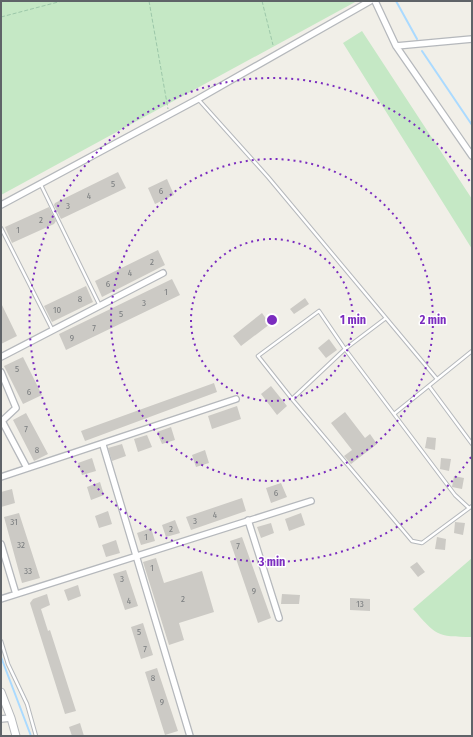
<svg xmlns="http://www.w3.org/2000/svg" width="473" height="737" viewBox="0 0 473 737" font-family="'Fira Sans Condensed',sans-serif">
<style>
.green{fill:#c5e8c5}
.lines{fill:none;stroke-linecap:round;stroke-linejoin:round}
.stream{stroke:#aadaff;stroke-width:2}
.building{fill:#cccac5}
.service-casing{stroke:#b5b8bc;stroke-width:4.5}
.minor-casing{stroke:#b5b8bc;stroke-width:8}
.tertiary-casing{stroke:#b5b8bc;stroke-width:9}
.path{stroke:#9cc7a9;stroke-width:1;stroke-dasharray:4 2;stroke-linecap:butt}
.service{stroke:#fff;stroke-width:2.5}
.minor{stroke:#fff;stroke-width:5.5}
.tertiary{stroke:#fff;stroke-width:7}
.ring{fill:none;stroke:#7b2cbf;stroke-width:2;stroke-dasharray:2 4}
.labels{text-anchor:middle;stroke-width:3;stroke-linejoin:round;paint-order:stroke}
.number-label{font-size:9px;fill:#7a7d7f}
.centre{fill:#7b2cbf;stroke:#fff;stroke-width:2}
.ring-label{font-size:12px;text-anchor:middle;font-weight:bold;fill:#7b2cbf;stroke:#fff;stroke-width:3;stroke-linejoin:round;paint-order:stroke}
</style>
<rect width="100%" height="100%" fill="#f1efe8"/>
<path class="green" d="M1,1H357L1,195Z
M362,31L472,199V249L343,43Z
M472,558V637C436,637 436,635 413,609Z"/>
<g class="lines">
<path class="stream" d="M396,1L417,39
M422,51L472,125
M1,657L31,736"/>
</g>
<path class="building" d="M118,172L126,188L61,219L54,205L55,203Z
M167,179L174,195L155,204L148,188Z
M49,207L56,221L54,224L12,243L5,227Z
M158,250L165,265L102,297L95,281Z
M172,279L180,295L66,350L59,334Z
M86,286L93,302L52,322L44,306Z
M305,298L309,304L294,314L290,309Z
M1,303L17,336L1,344Z
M262,313L270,324L241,346L233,336Z
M329,339L337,350L326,358L318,348Z
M23,357L42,395L23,404L4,366Z
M214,383L217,392L85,441L81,431Z
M271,386L287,406L277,415L261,394Z
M237,406L241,419L212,429L208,416Z
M345,412L365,438L370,434L377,444L351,464L344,456L352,450L331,423Z
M26,413L48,454L34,461L13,420Z
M171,427L175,440L162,444L157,432Z
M147,435L152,447L138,452L134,439Z
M427,437L436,438L435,450L425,448Z
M122,444L126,456L112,461L108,448Z
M205,450L209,463L196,467L192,455Z
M92,458L96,471L82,475L78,463Z
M441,458L451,459L449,471L440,469Z
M454,476L464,478L462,489L452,487Z
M100,482L104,495L91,500L87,487Z
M281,483L287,497L271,503L266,488Z
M12,489L15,503L1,507V492Z
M242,498L246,511L191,530L186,517Z
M108,511L112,524L99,528L95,516Z
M19,513L40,578L22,583L4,517Z
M301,513L305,525L289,531L285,519Z
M175,520L180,533L166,537L162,525Z
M455,522L465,523L463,535L454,533Z
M271,523L274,533L261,538L257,527Z
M151,528L155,541L141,545L137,533Z
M242,537L271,618L258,623L230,541Z
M437,537L446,539L445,550L435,549Z
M116,540L120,553L106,557L102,545Z
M156,558L164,583L202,571L214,612L179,623L184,640L169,645L143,562Z
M417,562L425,572L418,577L410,567Z
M126,570L138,606L125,610L113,574Z
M78,585L81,596L68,601L64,590Z
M47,594L50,605L41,609L48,631L50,630L76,711L65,714L30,603L33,599Z
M282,594L300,595L299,604H281Z
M350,598L370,599V611L350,610Z
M143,623L153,655L141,659L131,627Z
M157,668L178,731L165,735L145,672Z
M80,723L84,736H72L69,727Z"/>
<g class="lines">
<g class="service-casing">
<path id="service" d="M198,99L268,177L437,379
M41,185L100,306
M1,228L52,329
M319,311L345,349L292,399L258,356Z
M386,318L345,349L455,495L469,508
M429,386L472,444
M292,399L412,541L422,543L472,506
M394,414L472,351
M1,641L8,664L27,704L36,736"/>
</g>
<g class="minor-casing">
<path id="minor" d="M375,1L396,46L472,156
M396,46L472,39
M1,205L198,99L370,1
M1,357L163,273
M1,372L16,408L2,421L27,468
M103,445L190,736
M1,477L236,399
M248,520L279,618
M1,544L16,594
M1,599L311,501
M1,719L11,718"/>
</g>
<g class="tertiary-casing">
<path id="tertiary" d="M1,692L11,718L16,736"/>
</g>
<path class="path" d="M149,1L168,109
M262,1L273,45
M1,17L62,1"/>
<use href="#service" class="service"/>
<use href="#minor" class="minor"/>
<use href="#tertiary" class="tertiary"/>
</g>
<g class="ring">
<circle cx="272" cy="320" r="81"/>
<circle cx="272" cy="320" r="161"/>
<path d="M471 457A242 242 0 1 1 471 183"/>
</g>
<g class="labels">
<g class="number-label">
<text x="113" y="187">5</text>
<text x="161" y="194">6</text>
<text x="89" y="199">4</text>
<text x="68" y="209">3</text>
<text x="41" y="223">2</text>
<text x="18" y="233">1</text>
<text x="152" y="265">2</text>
<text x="130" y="276">4</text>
<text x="108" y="287">6</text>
<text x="166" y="295">1</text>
<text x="80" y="302">8</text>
<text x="144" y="306">3</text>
<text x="57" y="313">10</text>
<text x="121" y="317">5</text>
<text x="94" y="331">7</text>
<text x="72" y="341">9</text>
<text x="17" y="372">5</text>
<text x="29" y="395">6</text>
<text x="26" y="432">7</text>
<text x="37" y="453">8</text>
<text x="276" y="496">6</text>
<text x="215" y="518">4</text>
<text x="195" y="524">3</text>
<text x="14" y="525">31</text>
<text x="171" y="532">2</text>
<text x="146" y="540">1</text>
<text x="21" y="548">32</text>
<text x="238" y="549">7</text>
<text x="152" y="571">1</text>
<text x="28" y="574">33</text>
<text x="122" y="582">3</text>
<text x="254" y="594">9</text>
<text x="183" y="602">2</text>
<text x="129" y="604">4</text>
<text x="360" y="607">13</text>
<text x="139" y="635">5</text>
<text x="145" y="652">7</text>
<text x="153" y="681">8</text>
<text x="162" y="705">9</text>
</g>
</g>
<circle cx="272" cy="320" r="6" class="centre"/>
<g class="ring-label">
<text x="353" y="324">1 min</text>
<text x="433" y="324">2 min</text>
<text x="272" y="566">3 min</text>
</g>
<rect width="473" height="737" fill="none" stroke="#5f6368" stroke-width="4"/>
</svg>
